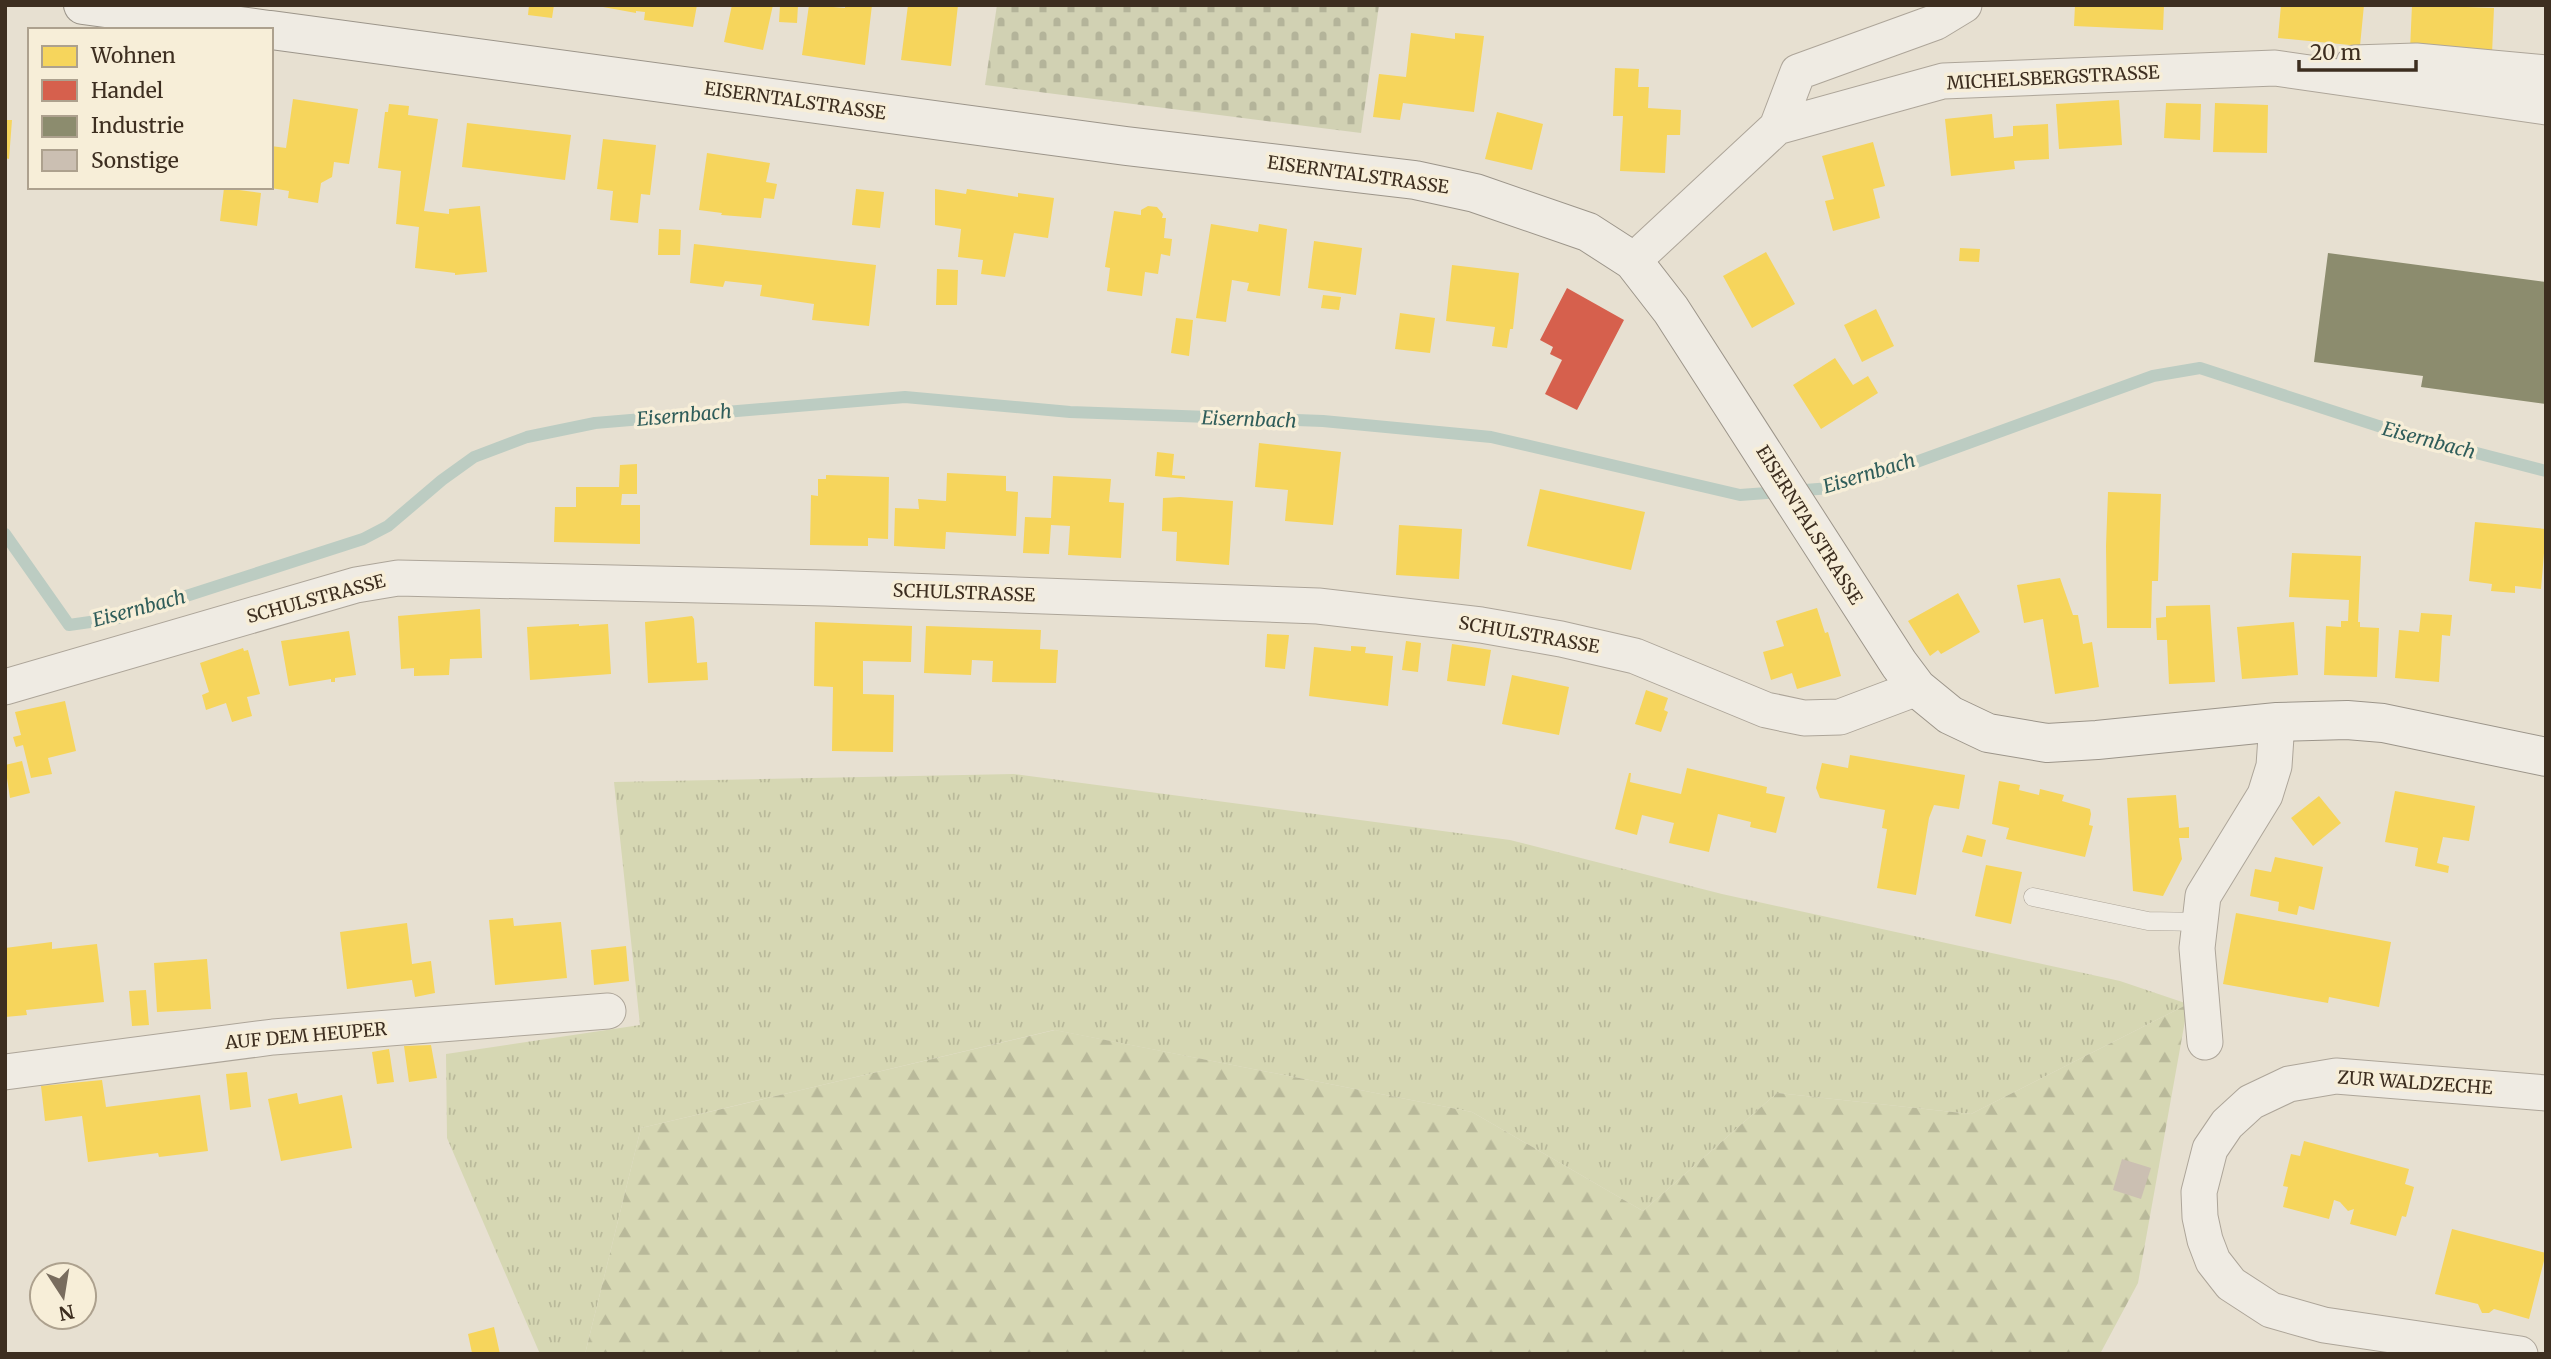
<svg xmlns="http://www.w3.org/2000/svg" width="2551" height="1359" viewBox="0 0 2551 1359" font-family="Merriweather,serif">
<style>
.grass{fill:url(#grass-tufts)}
.forest{fill:url(#forest-firs)}
.cemetery{fill:url(#cemetery-stones)}
.homes{fill:#f6d55c}
.shops{fill:#d6604d}
.industry{fill:#8c8c6e}
.lines{fill:none;stroke-linecap:round;stroke-linejoin:round}
.stream{stroke:#bcccc2;stroke-width:12}
.building{fill:#cbbfb2}
.lane-casing{stroke:#ada599;stroke-width:19}
.street-casing{stroke:#ada599;stroke-width:37}
.secondary-casing{stroke:#9c958a;stroke-width:40}
.lane{stroke:#efebe3;stroke-width:18}
.street{stroke:#efebe3;stroke-width:35}
.secondary{stroke:#efebe3;stroke-width:38}
.labels{text-anchor:middle;stroke-width:7;stroke-linejoin:round;paint-order:stroke}
.street-label{font-size:18px;fill:#3d2e20;stroke:#f7eed8}
.water-label{font-size:19px;font-style:italic;fill:#2f5d5a;stroke:#f7eed8}
</style>
<defs>
<pattern id="grass-tufts" width="24" height="20" patternUnits="userSpaceOnUse" patternTransform="scale(1.75)"><rect width="24" height="20" fill="#d6d7b3"/><path d="M3 7l-1-3M5 7V3M7 7l1-3M15 17l-1-3M17 17v-4M19 17l1-3" fill="none" stroke="#b9b99a"/></pattern>
<pattern id="forest-firs" width="22" height="20" patternUnits="userSpaceOnUse" patternTransform="scale(1.75)"><rect width="22" height="20" fill="#d6d7b3"/><path d="M5 1l3.5 6h-7zM16 11l3.5 6h-7z" fill="#b9b99a"/></pattern>
<pattern id="cemetery-stones" width="16" height="16" patternUnits="userSpaceOnUse" patternTransform="scale(1.75)"><rect width="16" height="16" fill="#d1d1b3"/><path d="M2 7V4a2 2 0 0 1 4 0v3zM10 15v-3a2 2 0 0 1 4 0v3z" fill="#b4b49a"/></pattern>
</defs>
<rect width="100%" height="100%" fill="#e7e0d1"/>
<path class="grass" d="M1014,774L1510,840L1722,894L2120,981L2188,1004L1971,1114L1777,1093L1643,1211L1472,1112L1054,1030L641,1128L585,1354H540L447,1138L446,1054L640,1025L614,782Z"/>
<path class="forest" d="M2188,1004L2138,1283L2100,1354H585L641,1128L1055,1030L1472,1112L1643,1211L1777,1093L1971,1114Z"/>
<path class="cemetery" d="M997,5H1379L1361,133L985,85Z"/>
<path class="homes" d="M529,5H554L552,18L528,15Z
M592,5H697L693,27L644,20L645,12L636,11V13Z
M732,5L758,7L759,5H773L763,50L724,42Z
M780,5H798L797,23L779,22Z
M809,5L845,8V5H872L865,65L802,55Z
M908,5H958L951,66L901,60Z
M2075,5H2164L2163,30L2074,26Z
M2281,5H2364L2360,46L2278,38Z
M2412,5L2494,8L2492,54L2410,50Z
M1411,33L1455,39V33L1484,36L1474,112L1403,103L1400,120L1373,117L1379,74L1406,77Z
M1615,68L1639,69L1638,87H1649L1648,108L1681,110L1680,135H1667L1665,173L1620,171L1623,116H1613Z
M293,99L358,109L349,164L334,162L332,177L321,183L318,203L288,198L289,191L271,188V146L286,148Z
M2119,100L2122,145L2059,149L2056,104Z
M2166,103L2201,104L2200,140L2164,138Z
M2215,103L2268,105L2267,153L2213,152Z
M389,104L409,106L408,115L438,119L424,211L449,214V209L480,206L487,272L455,275V273L415,268L419,227L396,224L401,171L378,168L385,112H388Z
M1497,112L1543,124L1532,170L1485,159Z
M1992,114L1994,138L2013,136V126L2048,124L2049,159L2014,161L2015,169L1951,176L1945,119Z
M5,120H12L9,159L5,158Z
M467,123L571,135L565,180L462,167Z
M603,139L656,145L650,195L641,194L638,223L610,220L613,191L597,189Z
M1873,142L1885,186L1873,189L1880,218L1833,231L1825,201L1834,199L1822,156Z
M707,153L770,163L766,182L777,184L774,199L764,198L761,218L721,215L722,213L699,210Z
M224,188L261,193L257,226L220,221Z
M856,189L884,192L880,228L852,225Z
M935,189L966,194L967,189L1018,197V193L1054,198L1048,238L1014,233L1005,277L981,274L983,260L958,257L961,229L935,225Z
M1148,206L1157,207L1163,214L1162,218H1166L1164,238L1172,239L1170,256L1161,254L1158,274L1145,272L1142,296L1107,291L1110,268L1105,267L1114,211L1141,215V210Z
M1211,224L1258,232L1259,224L1287,229L1280,296L1247,291L1249,283L1232,280L1226,322L1196,318Z
M659,229L681,230L680,255H658Z
M1314,241L1362,248L1356,295L1308,288Z
M694,244L876,265L869,326L812,320L814,304L760,296L762,285L725,281L723,287L690,283Z
M1960,248L1980,249L1979,262L1959,261Z
M1766,252L1795,304L1752,328L1723,276Z
M1452,265L1519,273L1513,329H1510L1507,348L1492,346L1495,327L1446,321Z
M937,269L958,270L957,305H936Z
M1323,295L1341,297L1339,310L1321,308Z
M1876,309L1894,346L1862,362L1844,325Z
M1400,313L1435,318L1430,353L1395,349Z
M1176,318L1193,320L1189,356L1171,353Z
M1835,358L1853,385L1868,376L1878,393L1821,429L1793,385Z
M1259,443L1341,452L1333,525L1285,521L1288,490L1255,487Z
M1157,452L1174,454L1172,475L1185,476V479L1155,476Z
M637,464V494H622L621,505H640V544L554,542L555,507H576V487H619L620,465Z
M947,473L1006,476V491L1018,492L1016,536L946,532L945,549L894,546L895,508L919,509L918,499L946,501Z
M826,475L889,477L888,539L868,538V546L810,545L811,495L818,496V479H826Z
M1053,476L1111,479L1109,502L1124,503L1121,558L1068,555L1070,526L1051,525L1049,554L1023,553L1025,517L1051,518Z
M1540,489L1645,512L1631,570L1527,546Z
M2108,492L2161,494L2158,581H2152L2151,628H2107L2106,546Z
M1180,497L1233,501L1229,565L1176,561L1177,532L1162,531L1163,498Z
M2475,522L2546,529L2541,589L2515,586V593L2491,591L2492,584L2469,581Z
M1399,525L1462,529L1459,579L1396,575Z
M2292,553L2361,556L2358,622H2360V627L2379,628L2377,677L2324,675L2326,626L2341,627V621H2348L2349,600L2289,597Z
M2060,578L2073,615H2078L2083,644L2092,642L2099,687L2055,694L2043,619L2024,623L2017,585Z
M1958,593L1980,632L1941,654L1938,650L1930,656L1908,621Z
M2210,605L2215,682L2169,684L2167,640H2157L2156,618L2166,617V606Z
M1817,608L1825,633L1828,632L1841,676L1797,689L1792,673L1771,680L1763,652L1784,646L1776,621Z
M480,609L482,658L450,659L449,675L414,676V668L401,669L398,616Z
M2421,613L2452,615L2450,636L2442,635L2439,682L2395,678L2399,630L2419,632Z
M692,616L694,619L697,663L707,662L708,680L648,683L645,622Z
M815,622L912,626L911,662L863,661V694L894,695L893,752L832,751L833,687L814,686Z
M2294,622L2298,675L2242,679L2237,627Z
M579,624V626L608,624L611,674L530,680L527,627Z
M926,626L1041,630L1040,649L1058,650L1056,683L992,682L993,661L972,660L971,675L924,673Z
M349,631L356,675L335,678V682H331V679L289,686L281,641Z
M1267,634L1289,635L1285,669L1265,667Z
M1406,641L1421,643L1418,672L1402,670Z
M1452,644L1491,650L1485,686L1447,681Z
M1351,646L1366,647L1365,653L1393,656L1388,706L1309,696L1314,647L1351,651Z
M243,648L244,651L248,650L260,694L247,697L252,716L232,722L226,703L206,710L202,695L209,692L200,663Z
M1512,675L1569,687L1559,735L1502,724Z
M1646,690L1668,698L1664,710L1668,712L1661,732L1635,724Z
M65,701L76,751L48,758L52,774L31,778L23,745L16,747L13,737L21,735L15,712Z
M1850,755L1965,775L1959,809L1934,805L1929,818L1916,895L1877,888L1887,829L1882,828L1885,810L1820,798L1816,788L1822,763L1848,768Z
M22,761L30,793L10,798L5,765Z
M1687,768L1767,787L1766,793L1785,797L1776,833L1750,827L1751,822L1718,814L1709,852L1669,843L1674,823L1642,815L1637,835L1615,829L1629,773H1631L1630,782L1681,794Z
M1999,781L2020,785L2019,790L2039,795L2040,789L2064,795L2062,801L2090,809L2091,814L2089,825L2093,826L2085,857L2006,839L2009,828L1992,824Z
M2395,791L2475,806L2469,841L2443,837L2437,863L2449,866L2448,873L2415,866L2418,848L2385,842Z
M2176,795L2179,828L2189,827V838H2179L2182,859L2163,896L2133,891L2127,798Z
M2319,796L2341,823L2313,846L2291,818Z
M1967,835L1986,840L1982,857L1962,852Z
M2275,857L2323,867L2314,910L2299,906L2297,915L2278,911L2279,902L2250,896L2255,869L2271,872Z
M1986,865L2022,872L2011,924L1975,916Z
M2236,913L2391,942L2379,1007L2329,997L2328,1003L2223,984Z
M513,918L514,926L561,922L567,978L495,985L489,920Z
M407,923L412,964L431,961L435,993L415,997L412,980L347,989L340,932Z
M52,942V949L97,944L104,1002L26,1010L27,1015L5,1017V948Z
M626,946L629,981L594,985L591,950Z
M207,959L211,1009L157,1012L154,963Z
M146,990L149,1025L132,1026L129,991Z
M431,1045L437,1078L409,1082L404,1046Z
M389,1049L394,1082L377,1084L372,1052Z
M247,1072L251,1107L230,1110L226,1074Z
M102,1080L106,1107L200,1095L208,1151L159,1157L158,1153L88,1162L82,1116L45,1121L41,1086Z
M297,1093L299,1104L342,1095L352,1148L281,1161L268,1099Z
M2304,1141L2409,1169L2405,1184L2414,1187L2406,1217L2402,1216L2396,1236L2350,1224L2354,1209L2348,1211L2340,1202L2334,1200L2329,1219L2283,1207L2288,1187L2283,1186L2291,1154L2300,1156Z
M2452,1229L2546,1253L2529,1319L2494,1309L2489,1313H2482L2478,1304L2435,1294Z
M494,1327L500,1354L472,1353L468,1334Z"/>
<path class="shops" d="M1567,288L1624,320L1577,410L1545,394L1562,360L1550,354L1553,347L1540,340Z"/>
<path class="industry" d="M2328,253L2546,282V404L2421,387L2423,376L2314,362Z"/>
<g class="lines">
<path class="stream" d="M5,534L69,625L118,618L363,539L388,526L442,480L474,457L527,437L595,423L905,397L1070,412L1323,421L1491,437L1740,495L1831,488L1908,465L2153,376L2200,368L2403,434L2546,471"/>
</g>
<path class="building" d="M2122,1159L2151,1168L2141,1199L2113,1190Z"/>
<g class="lines">
<g class="lane-casing">
<path id="lane" d="M2033,897L2148,921L2200,922"/>
</g>
<g class="street-casing">
<path id="street" d="M2354,63L2416,61L2546,73
M1777,127L1943,81L2275,68L2546,107
M1633,261L1777,127L1798,72L1936,22L1964,5
M5,687L356,585L398,578L825,588L1318,606L1481,625L1561,639L1635,656L1766,710L1804,718L1840,717L1917,688
M2205,1042L2197,948L2203,896L2265,795L2274,766L2277,722
M5,1072L273,1037L608,1011
M2520,1354L2324,1325L2271,1310L2231,1284L2213,1261L2205,1240L2200,1217L2199,1192L2210,1149L2227,1124L2251,1102L2289,1084L2336,1076L2546,1093"/>
</g>
<g class="secondary-casing">
<path id="secondary" d="M83,5L269,30
M271,30L1126,146L1415,180L1475,193L1588,232L1633,261L1671,310L1899,664L1917,688L1950,715L1988,733L2047,743L2097,740L2277,722L2347,720L2383,723L2546,757"/>
</g>
<use href="#lane" class="lane"/>
<use href="#street" class="street"/>
<use href="#secondary" class="secondary"/>
</g>
<g class="labels">
<g class="street-label">
<text transform="translate(2053 78) rotate(-3)" y="6">MICHELSBERGSTRASSE</text>
<text transform="translate(795 101) rotate(8)" y="6">EISERNTALSTRASSE</text>
<text transform="translate(1358 175) rotate(8)" y="6">EISERNTALSTRASSE</text>
<text transform="translate(1809 525) rotate(58)" y="6">EISERNTALSTRASSE</text>
<text transform="translate(964 593) rotate(2)" y="6">SCHULSTRASSE</text>
<text transform="translate(316 599) rotate(-15)" y="6">SCHULSTRASSE</text>
<text transform="translate(1529 635) rotate(10)" y="6">SCHULSTRASSE</text>
<text transform="translate(306 1036) rotate(-5)" y="6">AUF DEM HEUPER</text>
<text transform="translate(2415 1083) rotate(4)" y="6">ZUR WALDZECHE</text>
</g>
<g class="water-label">
<text transform="translate(684 415) rotate(-5)" y="7">Eisernbach</text>
<text transform="translate(1249 419) rotate(2)" y="7">Eisernbach</text>
<text transform="translate(2429 440) rotate(15)" y="7">Eisernbach</text>
<text transform="translate(1869 473) rotate(-17)" y="7">Eisernbach</text>
<text transform="translate(139 608) rotate(-15)" y="7">Eisernbach</text>
</g>
</g>
<rect width="2551" height="1359" fill="none" stroke="#3d2e20" stroke-width="14"/>
<rect x="28" y="28" width="245" height="161" fill="#f7eed8" stroke="#ada18e" stroke-width="2"/>
<rect x="42" y="46" width="35" height="21" fill="#f6d55c" stroke="#ada18e" stroke-width="2"/>
<text x="91" y="63" font-size="21" fill="#3d2e20">Wohnen</text>
<rect x="42" y="80" width="35" height="21" fill="#d6604d" stroke="#ada18e" stroke-width="2"/>
<text x="91" y="98" font-size="21" fill="#3d2e20">Handel</text>
<rect x="42" y="116" width="35" height="21" fill="#8c8c6e" stroke="#ada18e" stroke-width="2"/>
<text x="91" y="133" font-size="21" fill="#3d2e20">Industrie</text>
<rect x="42" y="150" width="35" height="21" fill="#cbbfb2" stroke="#ada18e" stroke-width="2"/>
<text x="91" y="168" font-size="21" fill="#3d2e20">Sonstige</text>
<g transform="translate(63 1296) rotate(168)"><circle r="33" fill="#f7eed8" stroke="#ada18e" stroke-width="2"/>
<path d="M0-5L12 26L0 18L-12 26Z" fill="#786c5e"/>
<text y="-10" font-size="19" font-weight="bold" text-anchor="middle" fill="#3d2e20">N</text>
</g>
<path d="M2299 60v10h117v-10" fill="none" stroke="#3d2e20" stroke-width="3.5"/>
<text x="2310" y="60" font-size="21" fill="#3d2e20" stroke="#f7eed8" stroke-width="5" paint-order="stroke">20 m</text>
</svg>
